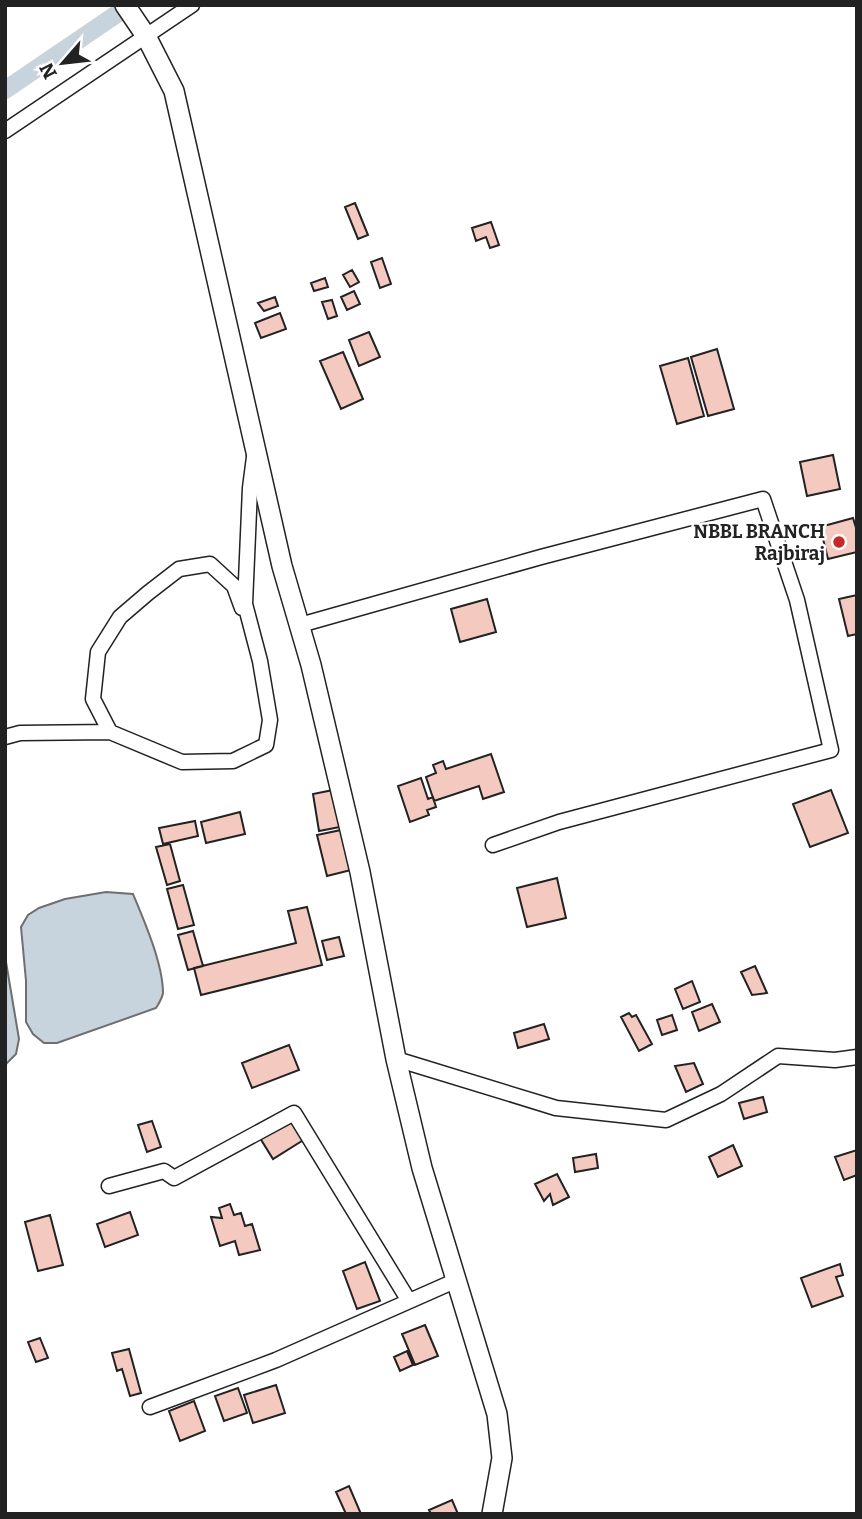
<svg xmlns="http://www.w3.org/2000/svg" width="862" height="1519" viewBox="0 0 862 1519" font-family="Bitter,serif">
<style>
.water{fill:#c7d3dd;stroke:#6f6f6f;stroke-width:2}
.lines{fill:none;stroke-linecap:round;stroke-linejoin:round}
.canal{stroke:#c7d3dd;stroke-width:18}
.building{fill:#f3c9c0;stroke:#222;stroke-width:2}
.minor-casing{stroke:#222;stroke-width:17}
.tertiary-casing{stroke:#222;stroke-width:22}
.minor{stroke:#fff;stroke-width:14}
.tertiary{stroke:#fff;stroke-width:19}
.poi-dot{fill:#c62828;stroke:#fff;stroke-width:2.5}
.labels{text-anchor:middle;stroke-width:5;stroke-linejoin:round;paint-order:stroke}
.poi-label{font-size:19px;font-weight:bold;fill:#222;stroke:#fff;text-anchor:end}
</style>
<rect width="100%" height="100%" fill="#fff"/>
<path class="water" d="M106,892L133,894C144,920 163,964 163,993C162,999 159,1003 156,1008L57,1043H44L33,1034L26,1022V981L21,927L28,915L39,908L65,899Z
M5,956L19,1039L16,1054L5,1065Z"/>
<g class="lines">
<path class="canal" d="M5,90L130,5"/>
</g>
<path class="building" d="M355,203L368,235L358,239L345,207Z
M491,222L499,245L490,248L486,237L476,241L472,228Z
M382,258L391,284L380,288L371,262Z
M352,270L359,282L350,287L343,275Z
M325,278L328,287L314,291L311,283Z
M354,291L360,304L347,310L341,297Z
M275,297L278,306L264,311L258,303Z
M332,300L337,316L328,319L322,302Z
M280,313L286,329L261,338L255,323Z
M369,332L380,357L359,366L349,340Z
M717,349L734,409L708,416L691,357Z
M343,352L363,399L341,409L320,361Z
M688,358L704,416L677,424L660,366Z
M833,455L840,489L807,496L800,462Z
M853,518L857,531V552L828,559L820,527Z
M857,595V634L848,636L839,599Z
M487,599L496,632L460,642L451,609Z
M491,754L504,792L483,799L479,786L434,801L426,777L436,773L433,765L443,761L446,769Z
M421,778L428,799L433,797L436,807L427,810L429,815L410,822L398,786Z
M333,790L340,827L319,831L313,794Z
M831,790L848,833L810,847L793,804Z
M240,812L245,834L206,843L201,822Z
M195,821L198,836L163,844L159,828Z
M341,830L351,870L327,876L317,835Z
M170,844L180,881L167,885L156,847Z
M557,878L566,918L527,927L517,888Z
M183,885L194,925L178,929L167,889Z
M307,907L322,965L201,995L194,968L296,943L288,911Z
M193,931L203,966L188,970L178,935Z
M339,937L344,956L327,960L322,941Z
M755,966L767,993L752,995L741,972Z
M692,981L700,1002L683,1009L675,989Z
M712,1004L720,1022L699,1031L692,1012Z
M629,1013L632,1017L636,1015L652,1044L639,1051L621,1017Z
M672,1015L677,1030L662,1035L657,1020Z
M544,1024L549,1039L518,1048L514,1033Z
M289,1045L299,1070L252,1088L242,1063Z
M694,1063L703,1084L686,1092L675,1066Z
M763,1097L767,1112L744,1119L739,1103Z
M291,1118L305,1139L273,1159L260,1138Z
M152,1121L161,1147L147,1152L138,1125Z
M733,1145L742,1166L718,1177L709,1157Z
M857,1150V1175L844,1180L835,1157Z
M596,1154L598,1168L575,1172L573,1158Z
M557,1174L569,1197L553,1205L550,1194L544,1201L535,1184Z
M230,1204L234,1215L241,1213L245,1226L252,1224L260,1250L239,1255L235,1241L220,1246L211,1217L222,1218L219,1208Z
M130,1212L138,1235L105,1247L97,1224Z
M50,1215L63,1265L38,1271L25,1222Z
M365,1262L380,1301L357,1309L343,1271Z
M840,1264L843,1275L836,1277L843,1296L812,1307L801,1278Z
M425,1325L438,1356L415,1365L402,1334Z
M40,1338L48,1358L36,1362L28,1342Z
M129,1349L141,1393L130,1396L122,1369L117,1371L112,1353Z
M407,1351L413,1365L400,1371L394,1357Z
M276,1385L285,1413L253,1423L244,1395Z
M238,1388L247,1413L224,1421L215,1396Z
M194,1401L205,1431L180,1441L169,1411Z
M349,1486L361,1514H346L336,1492Z
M452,1500L458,1514H431L429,1510Z"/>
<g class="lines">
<g class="minor-casing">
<path id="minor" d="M5,131L192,5
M300,625L541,557L763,499L797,600L831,750L559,822L493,845
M110,732L93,699L98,652L120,617L148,593L179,569L210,564L234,586L242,608
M5,737L20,733L110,732L182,762L233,761L266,745L270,720L260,661L245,604L250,488L254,457
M396,1059L556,1108L666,1120L721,1094L778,1056L835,1060L857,1057
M109,1186L164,1171L174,1178L294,1113L409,1301
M150,1407L276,1360L457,1280"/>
</g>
<g class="tertiary-casing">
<path id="tertiary" d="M125,5L146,36L174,91L282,566L311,665L360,872L396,1059L422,1168L497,1414L502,1458L492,1514"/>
</g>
<use href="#minor" class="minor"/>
<use href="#tertiary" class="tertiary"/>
</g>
<circle class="poi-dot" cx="839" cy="542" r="7"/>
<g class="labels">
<g class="poi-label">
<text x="825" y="538">NBBL BRANCH<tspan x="825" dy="22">Rajbiraj</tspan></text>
</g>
</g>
<rect width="862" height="1519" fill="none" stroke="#222222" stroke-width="14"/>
<g transform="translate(63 63) rotate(242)" stroke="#ffffff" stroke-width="5" paint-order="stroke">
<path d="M0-5L12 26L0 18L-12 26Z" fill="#222222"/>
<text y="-10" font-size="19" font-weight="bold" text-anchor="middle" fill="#222222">N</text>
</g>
</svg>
